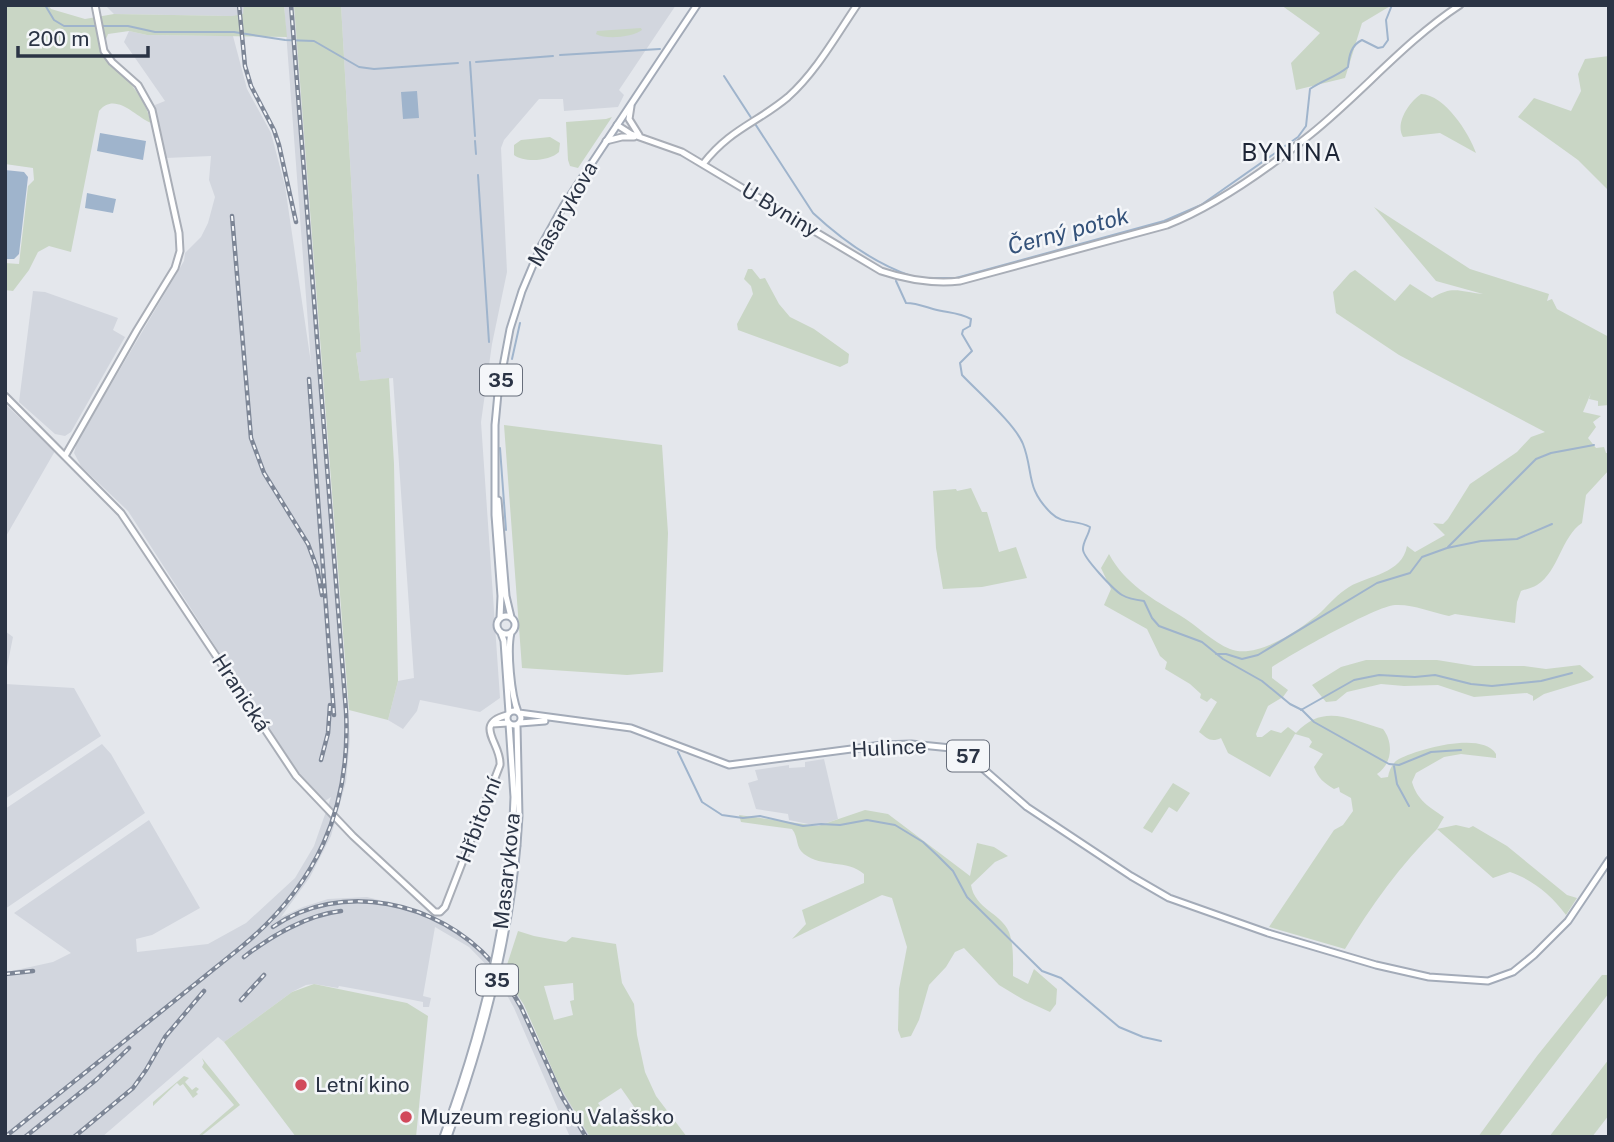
<svg xmlns="http://www.w3.org/2000/svg" width="1614" height="1142" viewBox="0 0 1614 1142" font-family="'Public Sans',sans-serif">
<style>
.built{fill:#d2d6de}
.green{fill:#c9d6c5;fill-rule:evenodd}
.water{fill:#9fb4cc}
.lines{fill:none;stroke-linecap:round;stroke-linejoin:round}
.stream{stroke:#9fb4cc;stroke-width:2}
.secondary-casing{stroke:#a9aeb7;stroke-width:9}
.primary-casing{stroke:#a3abb8;stroke-width:9}
.secondary{stroke:#fff;stroke-width:5}
.primary{stroke:#fff;stroke-width:5}
.rail-casing{stroke:#7d8696;stroke-width:4.5}
.rail{stroke:#f4f6f9;stroke-width:2;stroke-dasharray:5;stroke-linecap:butt}
.primary-bridge-casing{stroke:#a3abb8;stroke-width:9;stroke-linecap:butt}
.primary-bridge{stroke:#fff;stroke-width:5}
.poi-dot{fill:#d1495b;stroke:#f4f6f9;stroke-width:2.5}
.labels{text-anchor:middle;stroke-width:5;stroke-linejoin:round;paint-order:stroke}
.shield{fill:#f4f6f9;stroke:#676e7b;stroke-width:2}
.shield-label{font-size:19px;font-weight:bold;fill:#2b3445}
.street-label{font-size:21px;fill:#2b3445;stroke:#f4f6f9}
.poi-label{font-size:21px;fill:#2b3445;stroke:#f4f6f9;text-anchor:start}
.water-label{font-size:23px;font-style:italic;fill:#34527a;stroke:#f4f6f9}
.quarter-label{font-size:24px;letter-spacing:2px;fill:#1d2536;stroke:#f4f6f9}
</style>
<rect width="100%" height="100%" fill="#e4e7ec"/>
<path class="built" d="M105,5H244V15L232,16L114,14Z
M284,5H294L350,739L346,782L331,836L310,877L281,917L303,907L328,899L367,897L407,907L438,920L470,939L491,958L514,987L560,1087L590,1137L581,1135L570,1137L514,1008L496,975L469,947L435,927L423,996L431,998L429,1007H423V1002L378,993L339,986L338,988L314,984L306,985L292,992L224,1042L218,1037L102,1137H5V970L7,972L53,962L71,953L14,913L149,820L200,908L152,935L136,939L137,952L208,944L246,923L295,878L314,846L331,797L325,801L295,770L128,511L81,466L74,453L77,442L184,261L185,253L201,237L208,223L215,197L209,180L211,156L166,158L155,105L165,101L124,42L129,31L147,35L233,36L247,89L271,133L285,186L311,363Z
M341,5H676L619,90L624,95L618,107L564,111L563,99H539L504,140L501,148L507,272L492,344L481,422L500,698L480,712L420,700L417,711L403,729L388,720L398,681L414,678L393,378L360,381L356,353L361,352Z
M33,291L45,292L118,318L113,330L125,337L71,432L65,436L55,434L19,402Z
M5,404L55,451L5,538Z
M5,631L13,637L5,677Z
M5,684L74,688L101,736L5,799Z
M102,744L111,754L145,813L5,909V809Z
M824,759L838,819L818,826L789,820L788,814L756,809L748,783L758,780L755,770L789,765V768L805,767V762Z"/>
<path class="green" d="M5,5H48L51,9L85,19L114,14L232,16L243,14L244,5H284L287,37L147,35L129,31L108,34L104,44C117,73 144,91 151,123C135,116 115,91 99,111L71,252L49,246L38,252L29,270L13,291L5,290V263L19,264L28,186L34,180L33,168L5,164Z
M294,5H341L361,352L356,353L360,381L389,378L394,464L398,681L388,720L349,710Z
M1281,5H1392L1362,23L1345,78L1296,90L1291,63L1320,33Z
M641,28L642,30C633,37 606,40 596,34L597,31Z
M1609,56V191L1578,160L1518,117L1534,98L1571,111L1581,91L1578,74L1585,59Z
M1421,94C1445,95 1469,133 1476,153L1440,133L1403,137C1395,124 1408,103 1421,94Z
M612,117L578,168L570,166L568,160L566,122L606,119Z
M550,137L560,143L559,152C550,161 524,163 514,155V145L521,140Z
M1374,207L1470,269L1549,294L1547,301L1552,299L1557,309L1609,337V405L1598,406V401L1589,399L1591,393L1583,412L1601,416L1593,422L1596,427L1588,438L1596,448L1604,447L1606,453H1609V470L1586,495L1582,523C1561,537 1559,571 1537,585C1533,588 1526,589 1521,591L1517,602L1515,623L1455,614L1449,616C1431,612 1413,604 1395,605C1376,606 1292,654 1272,667V678L1288,690L1283,697L1268,706L1256,734L1257,737H1262L1271,730L1281,733L1288,727L1296,733C1323,703 1349,719 1383,729C1394,743 1392,764 1377,774L1381,778L1388,777C1389,770 1393,762 1399,759C1419,749 1482,731 1496,754V758L1461,754L1444,757L1416,773L1412,782C1417,800 1429,807 1444,817L1437,829L1456,825L1469,828L1473,826L1507,846L1567,895L1577,898L1566,915C1551,895 1533,880 1510,872L1493,878L1437,829C1400,865 1371,906 1345,949L1269,927L1334,830L1343,825L1353,811L1351,798L1340,792L1339,787L1334,789C1324,783 1318,778 1314,767L1323,754L1309,747L1312,742L1309,738L1295,734L1270,777L1228,753L1221,738C1211,743 1207,738 1199,732L1217,702L1211,698L1207,702L1200,698L1201,694L1190,684L1165,669L1167,662L1160,656L1147,629L1104,605L1111,589L1101,568L1109,554C1125,584 1153,599 1181,616C1196,625 1214,643 1230,649C1257,660 1301,629 1321,612C1330,603 1338,594 1349,587C1369,575 1402,574 1407,546L1415,552L1445,535L1433,523L1443,524L1448,519L1470,484L1517,452L1531,437L1545,432L1399,355L1336,313L1333,292L1350,273L1355,270L1395,301L1410,284L1432,298C1453,285 1460,292 1483,294L1436,281Z
M748,269H752L760,279L765,278L779,304L790,317L814,329L849,354L848,363L840,367L738,330L737,324L753,294L751,286L744,279Z
M504,425L662,445L668,533L663,672L627,675L522,668Z
M971,488L982,512H987L999,552L1016,547L1027,578L982,587L943,589L936,548L933,491L956,489L957,491Z
M1366,660H1437L1474,666H1524L1546,669L1580,665L1594,677L1590,680L1544,694L1533,701V696L1527,693L1474,697L1438,685L1404,686L1381,684L1347,692L1336,701L1326,702L1312,685L1341,667Z
M1173,783L1190,793L1177,812L1169,807L1152,833L1143,828Z
M865,810L888,814L970,876L977,843L994,847L1008,856L995,862L971,885C975,909 1001,913 1009,932C1014,946 1013,962 1013,976L1028,984L1034,969L1057,989L1056,1004L1050,1012L1024,1000L999,985L964,948L955,952L946,967L929,985L919,1020L911,1036L901,1038L898,1030L899,989L907,947L892,898L882,895L792,939L806,924L802,910L864,883V874C847,859 822,868 804,854C795,847 799,838 792,829L741,822L739,815L818,826Z
M518,931L534,936L566,942L572,937L616,944L622,983L634,1004L637,1035L645,1072L656,1096L687,1137H590L560,1087L524,1005L504,974ZM573,983L574,1000L570,1001L573,1015L554,1020L544,986ZM621,1088L635,1108L612,1123L598,1103Z
M1602,975H1609V993L1498,1137H1478L1537,1056Z
M314,984L407,1003L428,1016L416,1137H296L224,1042L292,992Z
M202,1058L240,1105L200,1137H197L234,1105L202,1067L204,1063Z
M1609,1059V1115L1592,1137H1549Z
M184,1076L189,1078L185,1082L192,1090L196,1087L199,1089L196,1092L198,1094L193,1098L183,1084L180,1086L177,1083L153,1106V1102Z"/>
<path class="water" d="M417,91L419,118L403,119L401,92Z
M100,133L146,141L143,160L97,151Z
M5,170L24,172L28,177L19,254L14,259H5Z
M87,193L116,199L113,213L85,208Z"/>
<g class="lines">
<path class="stream" d="M45,5L54,20L64,26H128L155,32H234L285,40L314,41L359,67L374,69L458,63
M560,55L660,49
M470,62L475,136
M476,62L553,56
M724,76L813,213C842,240 874,263 911,276
M475,141L476,154
M478,175L489,342
M920,278H956L1164,221L1201,205L1298,137L1306,126L1310,89C1323,80 1336,77 1348,67C1349,56 1351,45 1362,40L1378,48L1383,47L1388,40L1386,20L1392,5
M896,281L906,303C916,303 923,306 933,309C947,313 958,312 971,319L970,326L963,330L962,334L972,351L960,363L962,375C978,392 1015,424 1023,444C1034,472 1025,488 1051,513C1063,525 1076,519 1090,527C1089,535 1083,541 1083,549C1082,557 1115,591 1122,595C1129,599 1136,600 1144,601L1152,618L1159,626L1202,642L1223,659L1262,681L1290,704L1302,710L1314,722L1389,764L1399,765L1431,752L1461,750
M512,359L520,323
M500,448L506,530
M1448,547L1536,459L1551,453L1594,445
M1216,654H1226L1242,659L1258,655L1377,583L1410,573L1422,557L1447,548L1481,541L1517,539L1552,524
M1301,710L1354,680L1379,675L1415,677L1435,675L1471,684L1492,686L1541,681L1572,673
M678,752L702,802L722,815L743,818L760,816L803,826L821,824L840,825L867,820L895,825L923,842L938,856L953,871L967,897L1042,971L1061,978L1119,1027L1143,1037L1161,1041
M1394,766L1397,784L1409,806"/>
<g class="secondary-casing">
<path id="secondary" d="M631,106L629,119L639,135
M617,125L631,134L682,152L881,271C908,280 932,284 960,281L1167,225C1215,206 1270,167 1311,134C1362,93 1405,41 1460,5
M606,141L622,137H634
M703,164C730,129 757,123 788,97C816,72 836,36 857,5
M5,396L121,513L296,776L353,836L435,912H440L445,907L500,765C502,744 472,724 507,715
M65,456L137,330L175,268L180,251L179,233L152,110L138,85L112,62L104,51L95,5
M492,724L508,723"/>
</g>
<g class="primary-casing">
<path id="primary" d="M498,500L506,596L511,617
M497 625a9 9 0 1 1 18 0a9 9 0 1 1-18 0Z
M500,618L501,596L495,515V425L498,393L510,329L522,291L541,246L564,205L697,5
M501,633L504,641L509,713
M511,633C507,650 511,695 518,712
M507 718a7 7 0 1 1 14 0a7 7 0 1 1-14 0Z
M519,713L631,728L729,765L882,745L911,744L951,748L972,759L1027,807L1131,876L1169,898L1268,933L1376,965L1429,977L1488,981L1513,972L1534,955L1568,921L1609,860
M520,723L545,721
M509,724L514,797L512,844
M517,845L519,816L517,725
M443,1137L453,1109
M448,1137L457,1111"/>
</g>
<use href="#secondary" class="secondary"/>
<use href="#primary" class="primary"/>
<g class="rail-casing">
<path id="rail" d="M239,5L245,66L251,86L274,130L279,145L296,222
M232,216L251,438L264,473L308,544L317,568L322,595
M309,379L334,715
M321,760L328,733L330,705
M273,927C341,880 438,901 492,962
M244,957C271,936 307,915 341,911
M5,974L33,971
M502,975L521,1007L561,1095L586,1137
M241,1000L264,975
M5,1137L240,948C316,886 351,810 346,711L291,5
M25,1137L96,1080L129,1048
M74,1137L133,1088L146,1070L165,1037L204,991"/>
</g>
<use href="#rail" class="rail"/>
<g class="primary-bridge-casing">
<path id="primary-bridge" d="M453,1109C483,1023 504,936 512,844
M457,1111C487,1024 509,937 517,845"/>
</g>
<use href="#primary-bridge" class="primary-bridge"/>
</g>
<g class="poi-dot">
<circle cx="301" cy="1085" r="7"/>
<circle cx="406" cy="1117" r="7"/>
</g>
<g class="labels">
<g class="shield">
<rect x="480" y="364.5" width="42" height="31" rx="5"/>
<rect x="947" y="740.5" width="42" height="31" rx="5"/>
<rect x="476" y="964.5" width="42" height="31" rx="5"/>
</g>
<g class="shield-label">
<text x="501" y="387">35</text>
<text x="968" y="763">57</text>
<text x="497" y="987">35</text>
</g>
<g class="street-label">
<text transform="translate(780 210) rotate(31)" y="7">U Byniny</text>
<text transform="translate(563 214) rotate(-60)" y="7">Masarykova</text>
<text transform="translate(241 693) rotate(57)" y="7">Hranická</text>
<text transform="translate(889 748) rotate(-3)" y="7">Hulince</text>
<text transform="translate(479 820) rotate(-69)" y="7">Hřbitovní</text>
<text transform="translate(507 871) rotate(-84)" y="7">Masarykova</text>
</g>
<g class="poi-label">
<text x="315" y="1092">Letní kino</text>
<text x="420" y="1124">Muzeum regionu Valašsko</text>
</g>
<g class="water-label">
<text transform="translate(1068 231) rotate(-15)" y="8">Černý potok</text>
</g>
<g class="quarter-label">
<text x="1292" y="161">BYNINA</text>
</g>
</g>
<rect width="1614" height="1142" fill="none" stroke="#2b3445" stroke-width="14"/>
<path d="M18 46v10h130v-10" fill="none" stroke="#2b3445" stroke-width="3.5"/>
<text x="28" y="46" font-size="21" fill="#2b3445" stroke="#f4f6f9" stroke-width="5" paint-order="stroke">200 m</text>
</svg>
